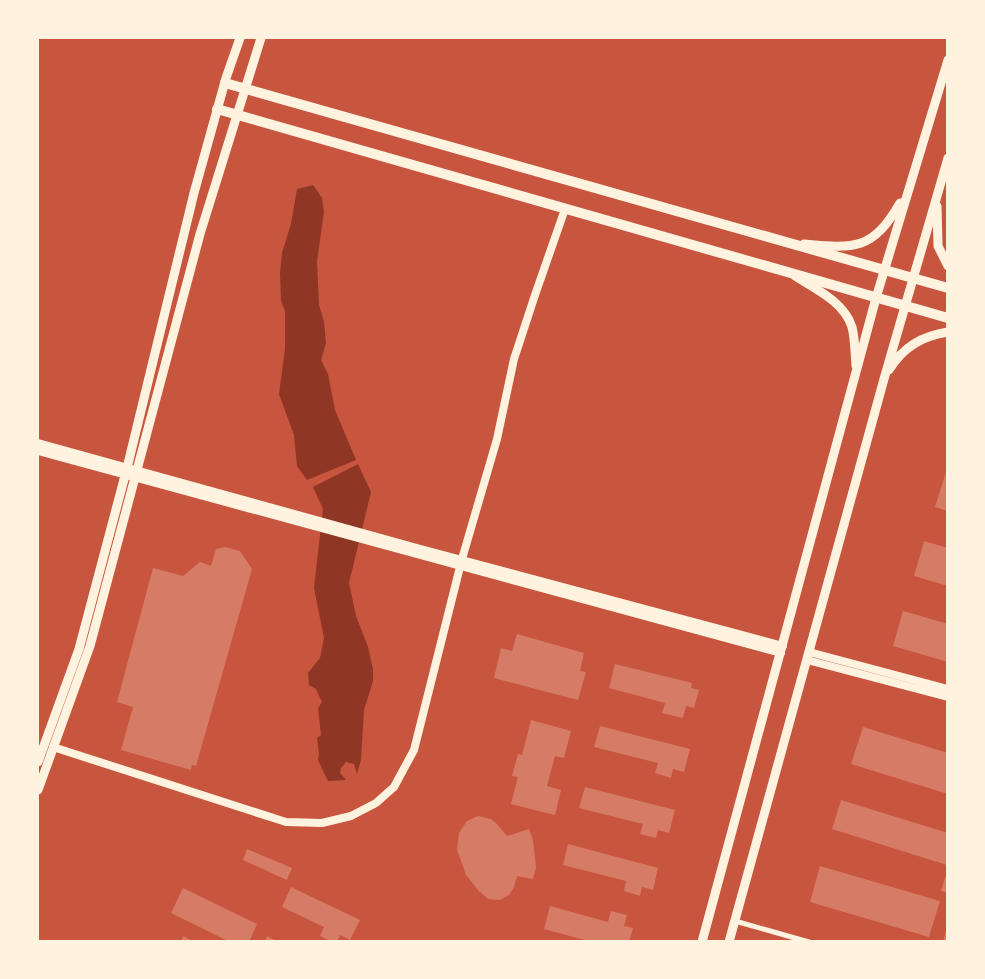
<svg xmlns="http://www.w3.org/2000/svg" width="985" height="979" viewBox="0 0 985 979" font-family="Manrope,sans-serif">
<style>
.water{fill:#8f3625}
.building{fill:#d67c66}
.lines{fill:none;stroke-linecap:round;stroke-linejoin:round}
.minor{stroke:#fff3e0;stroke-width:5}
.tertiary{stroke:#fff3e0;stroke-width:8}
.secondary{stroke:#fff3e0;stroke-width:9}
.primary{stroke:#fff3e0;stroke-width:10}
</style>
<rect width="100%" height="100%" fill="#c8553d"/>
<path class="water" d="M313,185L322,198L324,212L317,261L319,305L324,322L326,343L321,360L328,374L335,410L356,460L307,480L297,466L294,435L279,394L285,349V311L281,301L280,273L282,253L291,224L297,189Z
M358,464L371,492L349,583L356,616L368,647L373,669V681L364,710L361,760L357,774L354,764L346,762L341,768L340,773L346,780L328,781L318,760L319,754L317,738L321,735L318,708L322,702L316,689L309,685L308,673L320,658L324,638L314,588L323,509L313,487Z"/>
<path class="building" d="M946,472L948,473V511L935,507Z
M924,541L948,548V586L914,576Z
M225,547L240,551L252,569L196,766L192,765L191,770L121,750L133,707L117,702L153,568L183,576L200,562L211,566L216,549Z
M903,611L948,624V662L893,646Z
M517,634L584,653L580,671L586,672L578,700L494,678L501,648L512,651Z
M615,664L692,683L691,688L699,690L694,708L686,706L683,718L662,713L665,703L609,688Z
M531,720L571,731L564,758L555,756L547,786L561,790L555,815L511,804L518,777L512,776L518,754L522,755Z
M600,726L690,749L684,772L673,769L671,778L655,773L658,763L594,747Z
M863,727L948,753V794L851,764Z
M585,787L675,810L669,833L658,830L656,838L640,834L643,824L579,808Z
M841,800L948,833L947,865L832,829Z
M478,816L491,819L496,823L507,836L529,829L533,840L536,868L533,879L517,876L514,887L509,895L500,900L488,899L478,890L466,875L460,858L457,850L459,833L467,821Z
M568,844L658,868L653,890L642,887L640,896L624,891L626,881L563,865Z
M247,849L292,868L287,880L243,860Z
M820,866L940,901L929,937L810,902Z
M947,871H948V893L941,891Z
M291,887L360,920L350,940L340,935L337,942H332L320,936L324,927L282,907Z
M183,888L257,924L249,942H230L171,913Z
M550,906L608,922L611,911L627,915L624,926L633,928L629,942H592L544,929Z
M947,926L948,942H943Z
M183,936L194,942H181Z
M267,936L278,942H265Z"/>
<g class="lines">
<path class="minor" d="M735,921L809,942"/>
<path class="tertiary" d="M38,443L417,548L783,646
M38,451L781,653
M809,652L948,689
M807,660L948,697
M53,747L286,822L322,823L351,816L376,803L394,787L414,750L462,559L497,439L514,359L535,295L565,209"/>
<path class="secondary" d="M937,206L938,246L948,266
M804,244C855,249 873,250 900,203
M795,276C816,289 844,302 852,327C855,339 855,353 856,366
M889,370C903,347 922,336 948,332
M38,762L79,649L127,468L194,193L226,78L240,38
M38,790L90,646L200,234L261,38
M702,942L876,298L948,60
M729,942L884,379L948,158"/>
<path class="primary" d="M225,83L948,288
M217,109L948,318"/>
</g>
<rect width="985" height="979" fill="none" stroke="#fff3e0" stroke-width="78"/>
</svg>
